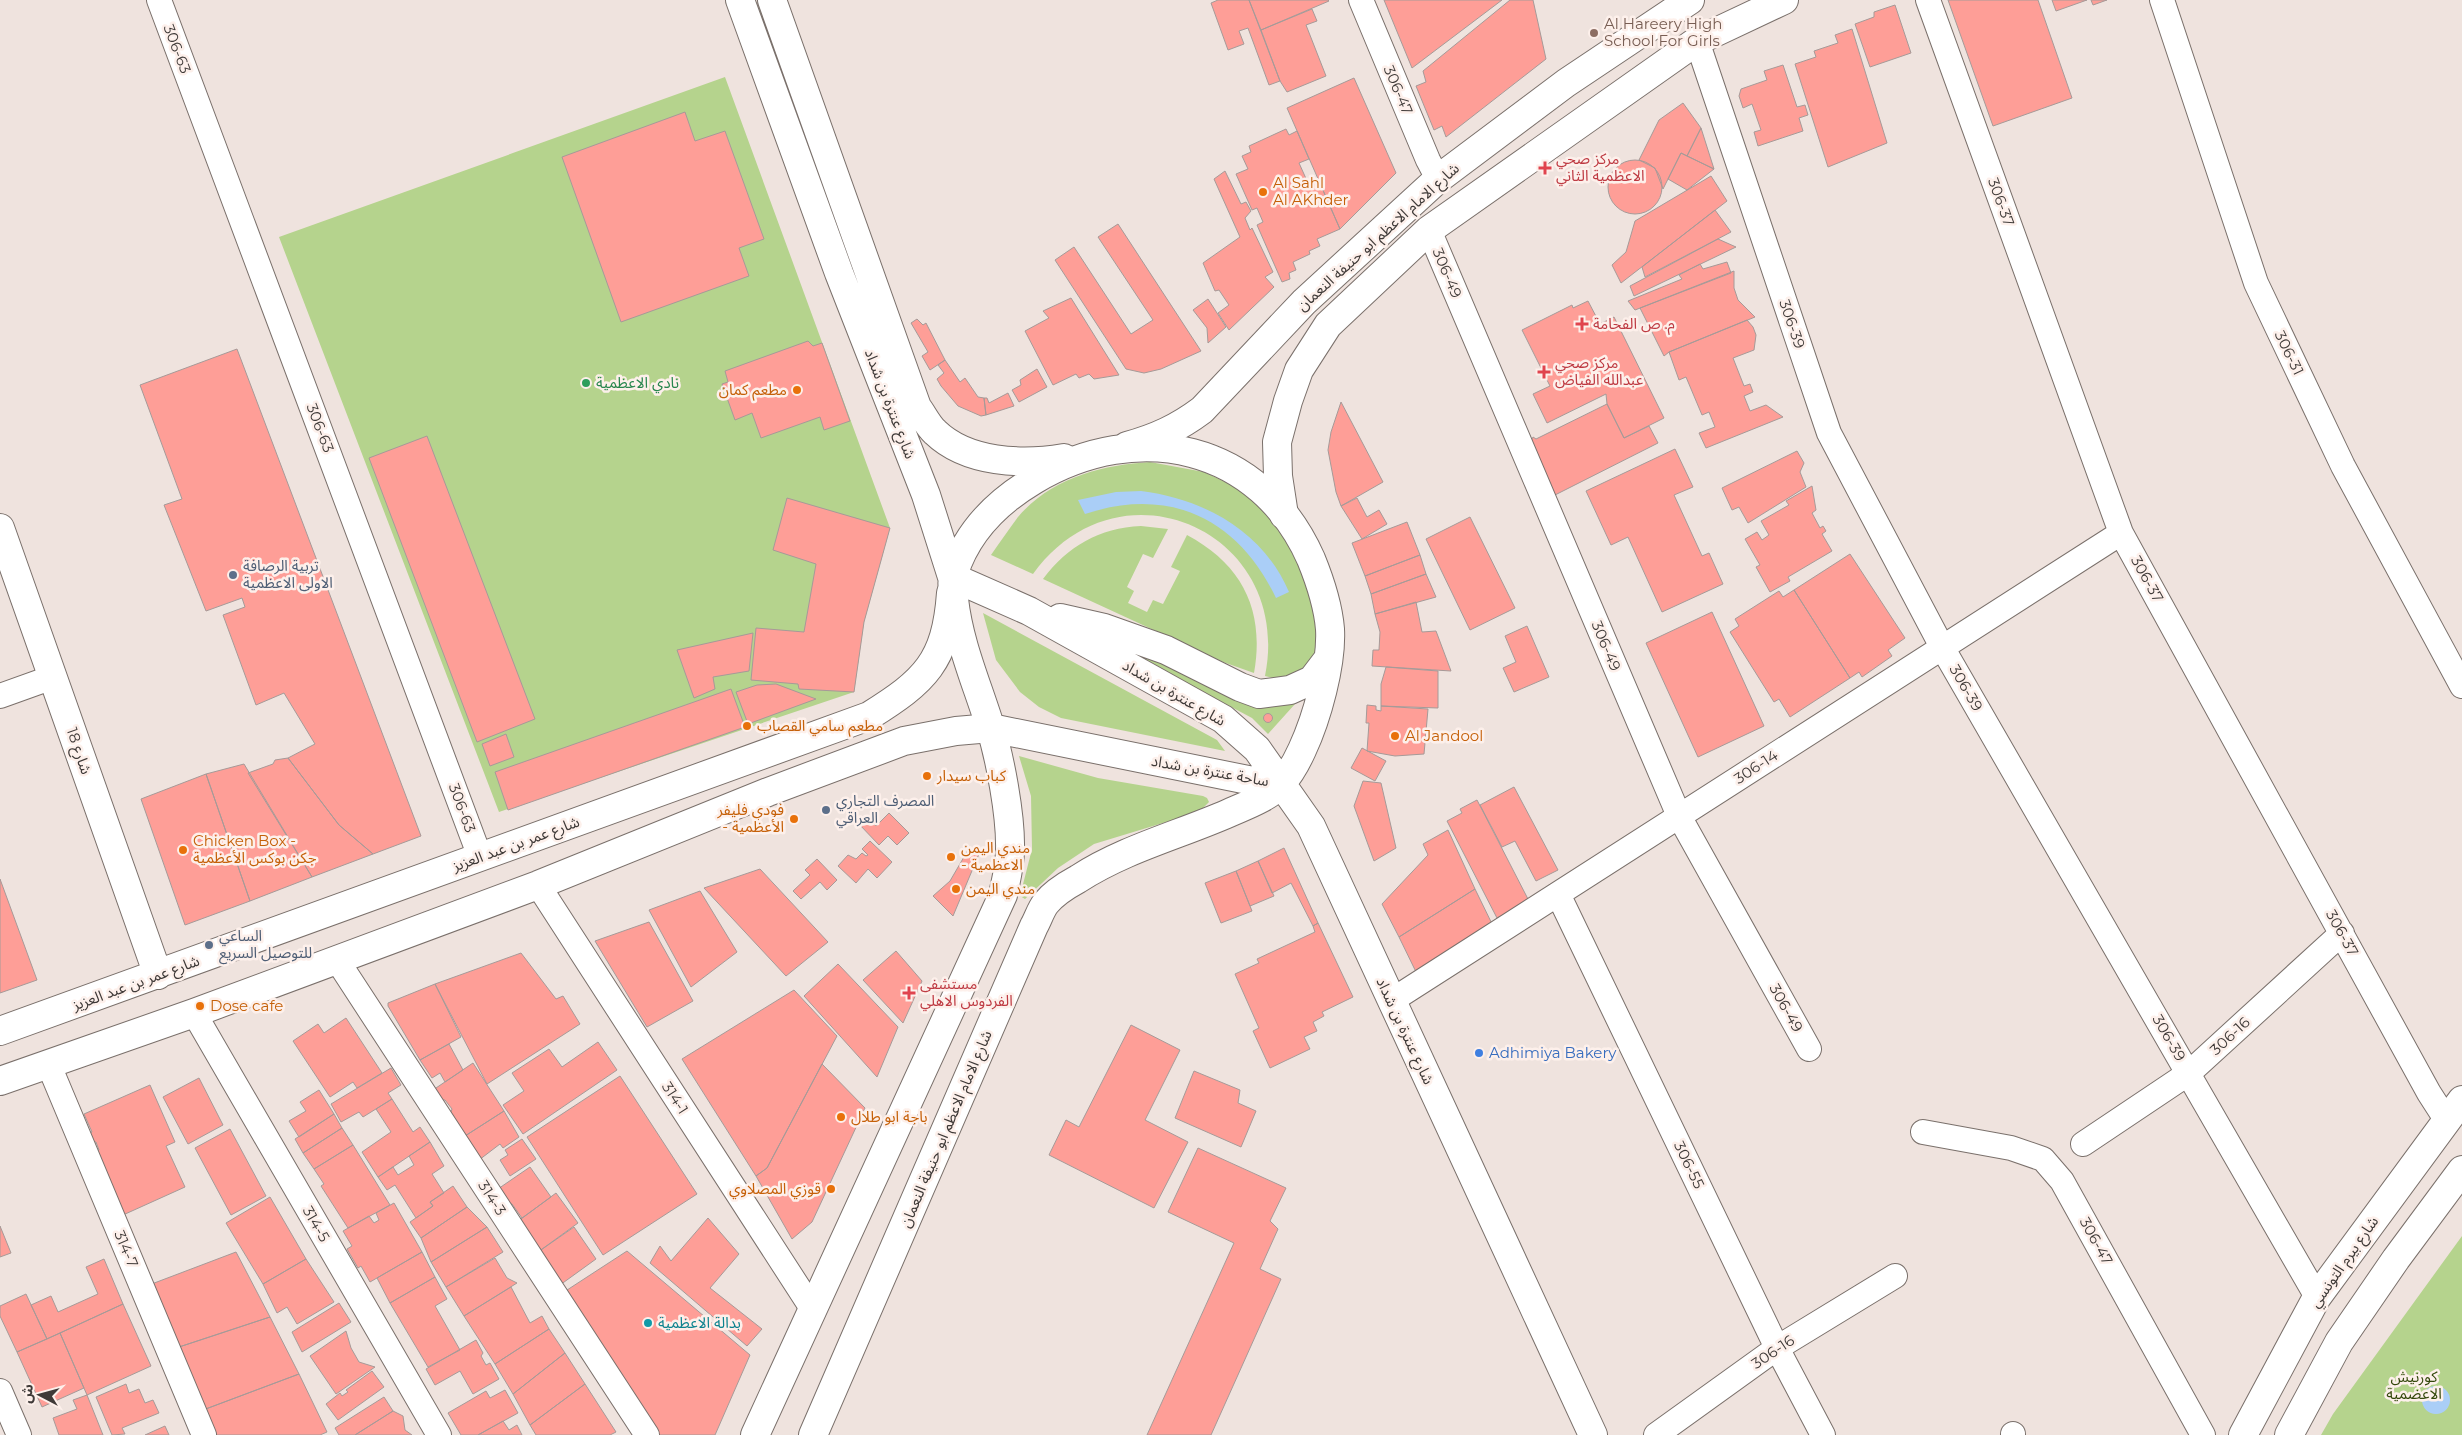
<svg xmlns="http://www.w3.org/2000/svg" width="2462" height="1435" viewBox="0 0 2462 1435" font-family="Montserrat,'Noto Sans Arabic',sans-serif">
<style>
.green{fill:#b5d38d}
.water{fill:#aacef7}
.building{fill:#fe9e97;stroke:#a69a98}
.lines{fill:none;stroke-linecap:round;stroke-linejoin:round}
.minor-casing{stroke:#7a706b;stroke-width:26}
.tertiary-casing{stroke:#7a706b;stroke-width:30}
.secondary-casing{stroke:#7a706b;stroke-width:30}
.primary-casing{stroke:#7a706b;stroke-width:30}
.minor{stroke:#fff;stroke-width:24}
.tertiary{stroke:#fff;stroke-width:28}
.secondary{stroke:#fff;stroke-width:28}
.primary{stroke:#fff;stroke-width:28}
.education-dot{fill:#8d6e63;stroke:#fdf0eb;stroke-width:2}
.health-dot{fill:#e0444e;stroke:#fdf0eb;stroke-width:2}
.food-dot{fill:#e8710a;stroke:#fdf0eb;stroke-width:2}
.leisure-dot{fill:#2e9e5b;stroke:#fdf0eb;stroke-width:2}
.service-dot{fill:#5c6f8a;stroke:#fdf0eb;stroke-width:2}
.shop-dot{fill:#3f7fe0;stroke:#fdf0eb;stroke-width:2}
.culture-dot{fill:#0f9aa8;stroke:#fdf0eb;stroke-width:2}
.labels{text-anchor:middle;stroke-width:5;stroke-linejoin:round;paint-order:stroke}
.education-label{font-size:15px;fill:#785e54;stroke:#fdf0eb;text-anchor:start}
.street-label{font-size:15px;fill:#3f3a38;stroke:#fdf0eb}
.health-label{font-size:15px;fill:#be3a42;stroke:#fdf0eb;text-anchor:start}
.food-label{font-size:15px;fill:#c56008;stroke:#fdf0eb;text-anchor:start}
.leisure-label{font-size:15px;fill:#27864d;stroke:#fdf0eb;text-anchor:start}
.service-label{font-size:15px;fill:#4e5e75;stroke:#fdf0eb;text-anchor:start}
.shop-label{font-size:15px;fill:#366cbe;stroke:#fdf0eb;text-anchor:start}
.culture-label{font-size:15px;fill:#0d838f;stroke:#fdf0eb;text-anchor:start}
.park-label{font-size:15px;fill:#33480b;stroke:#fdf0eb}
</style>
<rect width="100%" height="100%" fill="#efe3de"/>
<path class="green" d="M725,77L890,528L864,622L854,692L499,812L279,237Z
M1150,462L1204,472L1236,487L1263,507L1297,550L1317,602L1316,664L1281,680L1265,676C1294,532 1120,454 1033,574L991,555C1000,542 1009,529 1018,517C1051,478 1102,465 1150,462Z
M1141,526L1168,529L1153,558L1143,554L1127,587L1134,591L1128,603L1147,612L1153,600L1163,604L1180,571L1171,567L1187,535C1243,565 1265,611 1254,673L1223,662L1043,579C1068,546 1099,528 1141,526Z
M983,613L1217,740L1225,751L1061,718L1039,707L1020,692L996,660Z
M1113,644L1299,696L1295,704L1268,734L1252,718Z
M1019,756L1098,778L1203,796L1207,798L1209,802L1199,812L1094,844L1058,868L1025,899L1020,896L1032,849L1031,796Z
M2462,1236V1435H2321L2333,1414Z"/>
<path class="water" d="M1141,491C1204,499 1263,531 1289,592L1276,598C1238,518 1169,486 1085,514L1078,500L1116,492Z
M2422 1400a14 14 0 1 1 28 0a14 14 0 1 1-28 0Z"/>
<path class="building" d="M1218,0H1249L1280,81L1269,85L1248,28L1239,31L1244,44L1228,50L1211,3Z
M1249,0H1328L1329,1L1261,30Z
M1384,0H1502L1412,68Z
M1510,0H1533L1546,59L1446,137L1442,126L1434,130L1416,86L1426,82L1423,71Z
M1948,0H2038L2072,98L1993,126Z
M2052,0H2087L2056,11Z
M2091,0H2107L2093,5Z
M1895,5L1911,53L1870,67L1855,24L1874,17V12Z
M1312,9L1317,21L1306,25L1326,76L1287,92L1280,81L1261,30Z
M1852,29L1887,143L1828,167L1795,64L1816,57L1814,51L1838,43L1835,35Z
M1783,65L1797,107L1805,105L1808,115L1799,118L1803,131L1758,146L1754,132L1761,130L1752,104L1743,108L1739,96L1741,89L1767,80L1764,71Z
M1354,78L1396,173L1340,229L1287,108Z
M1683,103L1701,128L1687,156L1681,153L1663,189L1655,168L1639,160L1659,120Z
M685,112L695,141L725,131L764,239L739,248L749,276L621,322L562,157Z
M1701,128L1714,169L1687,156Z
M1286,129L1289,135L1297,131L1309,159L1299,163L1308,183L1318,179L1340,229L1317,239L1320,246L1309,251L1310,254L1293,262L1296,270L1289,273L1290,279L1282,282L1257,225L1263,222L1257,208L1252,210L1236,174L1248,169L1242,156L1251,152L1249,146Z
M1681,153L1714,169L1687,190L1668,179Z
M1608 187a27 27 0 1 1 54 0a27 27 0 1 1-54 0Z
M1225,171L1241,204L1246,202L1251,211L1245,218L1250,230L1252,228L1273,272L1265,277L1274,287L1229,330L1218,313L1229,305L1219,290L1215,291L1203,263L1240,237L1214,179Z
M1711,176L1727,201L1621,283L1612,265L1626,252L1635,221Z
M1715,210L1731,232L1645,277L1642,267Z
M1118,224L1201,351L1161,369L1144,373L1126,369L1055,260L1074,247L1131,334L1153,320L1098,237Z
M1718,239L1736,247L1634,296L1630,286Z
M1727,262L1731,273L1635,310L1628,301L1682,279L1679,275L1700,264L1703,269Z
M1734,271V288L1738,300L1755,317L1669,352L1664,356L1640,308Z
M1071,298L1119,375L1094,379L1089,374L1079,378L1076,374L1053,385L1025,331L1049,318L1043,311Z
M1208,299L1226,327L1208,343L1207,328L1193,310Z
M1588,301L1600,324L1614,317L1664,418L1624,438L1607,404L1606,394L1547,423L1533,394L1550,386L1522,330L1572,305L1573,308Z
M917,319L923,325L926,323L945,360L930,370L922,356L928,352L911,323Z
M1747,320L1753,327L1756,335L1754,350L1733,358L1744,386L1750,384L1753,392L1744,396L1750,411L1766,405L1783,417L1706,448L1699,433L1715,427L1709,412L1702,415L1686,377L1679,380L1669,352Z
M808,341L813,346L822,343L850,421L824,430L820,417L761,438L752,413L735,420L722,384L728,382L725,371Z
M237,349L421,836L373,854L339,825L288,758L315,744L284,693L256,705L223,615L245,607L242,598L206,611L164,505L182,499L140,385Z
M945,360L960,382L965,378L978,397L984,398L986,415L981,416L958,406L941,386L937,379L944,373L938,365Z
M1037,369L1047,387L1019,402L1012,390L1021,385L1020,380Z
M1008,393L1014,406L986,415L984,398H987L989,403Z
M1341,402L1383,482L1341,506L1336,492L1328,450L1331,432Z
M1607,404L1624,438L1649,426L1658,443L1555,495L1529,445L1533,437L1536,439Z
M427,436L535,719L477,742L369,458Z
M1675,449L1693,487L1674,495L1702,556L1709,553L1723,584L1662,612L1628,537L1611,545L1586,491Z
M1797,451L1804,463L1800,472L1806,487L1748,523L1739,507L1732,510L1722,488Z
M1812,486L1816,510L1812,513L1820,528L1823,526L1826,531L1822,534L1832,551L1788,577L1790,581L1770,592L1756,567L1760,565L1745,539L1757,532L1762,540L1769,535L1761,521L1789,505L1786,501Z
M787,498L890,528L864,622L854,692L799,689L798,684L751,680L756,628L804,632L816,564L773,550Z
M1357,498L1367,517L1379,510L1387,524L1362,539L1341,506Z
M1470,517L1515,608L1470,630L1426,539Z
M1407,522L1420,555L1365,576L1352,543Z
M1850,554L1905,638L1888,650L1892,656L1862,677L1859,672L1850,678L1794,590Z
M1420,555L1426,574L1371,594L1365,576Z
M1426,574L1436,597L1375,614L1371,594Z
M1794,590L1850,678L1790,717L1779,699L1774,702L1730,632L1739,626L1735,619L1779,591L1783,597Z
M1416,602L1422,632L1436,631L1451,671L1372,666L1373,650H1379L1380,632L1375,614Z
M1712,612L1764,726L1698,757L1646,643Z
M1527,626L1549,677L1514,692L1503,668L1516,662L1505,636Z
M753,633L749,671L713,677L715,689L694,698L677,650Z
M1386,667L1438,671V708L1381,706V684Z
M776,684L816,699L748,724L736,692L757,685Z
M731,689L745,727L508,810L495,772Z
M1367,705L1376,706V710L1381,711V706L1428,709L1424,754L1395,756L1367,751L1369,723H1366Z
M1263.5 718a4.5 4.5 0 1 1 9 0a4.5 4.5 0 1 1-9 0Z
M506,734L514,757L490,766L482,744Z
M1362,748L1386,761L1375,781L1351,768Z
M288,758L339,825L373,854L312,877L248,773L273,764L275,760Z
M244,764L312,877L250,901L206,774Z
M206,774L250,901L185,925L141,799Z
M1363,781L1381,783L1396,848L1374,861L1354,806Z
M1514,787L1558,870L1536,881L1515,841L1502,847L1480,805Z
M1477,800L1529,901L1497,918L1447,821L1462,813L1460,809Z
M889,813L909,833L897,845L888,836L879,845L858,823L866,816L876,826Z
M1448,830L1475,889L1399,937L1382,904L1428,855L1423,844Z
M870,841L892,862L877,878L868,869L856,883L838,866L848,855L856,859L862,853L866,856L868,855L862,849Z
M1284,848L1318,923L1313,926L1291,883L1272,893L1258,861Z
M968,850L979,854L953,916L933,896L950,881Z
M817,859L837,880L827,890L820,882L801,899L793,891L810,875L805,870Z
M1258,861L1274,896L1250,906L1236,871Z
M760,869L828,942L786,976L704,888Z
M1236,871L1252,911L1221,923L1205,883Z
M0,879L37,980L0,993Z
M1475,889L1496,932L1418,976L1399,937Z
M700,891L737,952L691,987L649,910Z
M649,922L693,1001L647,1027L595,941Z
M1318,923L1353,997L1322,1012L1324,1016L1313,1022L1317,1031L1304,1037L1310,1049L1270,1068L1253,1031L1259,1028L1235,974L1259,963L1257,959L1315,932L1313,926Z
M896,951L922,981L903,1023L863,980Z
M521,953L556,999L563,996L580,1024L487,1084L435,984Z
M838,964L898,1027L877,1077L804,996Z
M435,984L461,1037L420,1060L388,1006V1003Z
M794,990L837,1036L767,1168L756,1176L682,1059Z
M346,1018L382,1073L357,1088L353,1082L330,1097L293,1041L318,1024L324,1033Z
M1131,1025L1180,1050L1145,1120L1188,1142L1154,1208L1049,1155L1066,1120L1079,1127Z
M598,1042L617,1070L523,1134L503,1105L524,1091L512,1073L549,1049L562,1067Z
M449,1044L463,1070L445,1082L440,1073L432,1078L420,1060Z
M473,1063L504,1111L465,1136L450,1114L452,1109L445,1100H440L433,1090Z
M822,1064L865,1108L812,1222L792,1239L756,1176L767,1168Z
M391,1068L401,1085L388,1093L392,1099L363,1117L359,1112L341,1122L331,1104Z
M1194,1071L1240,1090L1238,1103L1256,1111L1241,1147L1175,1118Z
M620,1076L697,1194L603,1255L527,1137Z
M199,1078L223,1125L188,1144L163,1097Z
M150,1085L175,1142L166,1146L185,1187L123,1215L95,1152L99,1150L96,1142H91L87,1134L92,1132L84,1114Z
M319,1090L334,1114L299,1137L289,1121L306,1111L300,1102Z
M392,1099L413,1132L420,1127L430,1142L378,1177L362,1152L391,1132L376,1109Z
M504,1111L519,1137L503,1148L500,1144L479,1160L468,1145L471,1142L465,1136Z
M334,1114L342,1128L303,1153L295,1139Z
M342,1128L353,1145L314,1169L303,1153Z
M230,1129L266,1196L231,1215L195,1148Z
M522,1139L536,1159L510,1176L500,1160L508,1155L505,1150Z
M430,1142L444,1166L432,1174L444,1193L430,1202L433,1206L416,1218L395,1185L387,1190L378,1177L393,1167L398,1175L414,1165L409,1156Z
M353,1145L390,1205L348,1228L321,1186L324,1184L314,1169Z
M1198,1148L1286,1188L1270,1221L1278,1229L1260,1269L1281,1279L1211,1435H1147L1234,1243L1168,1212Z
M530,1167L551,1197L522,1218L512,1204L502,1201L495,1191Z
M453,1186L467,1207L421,1238L410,1222L433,1206L430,1202Z
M556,1193L578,1223L538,1252L517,1222Z
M270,1197L306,1259L263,1284L226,1223Z
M394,1203L422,1252L370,1282L361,1266L358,1268L347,1249L352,1246L343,1231L369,1216L374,1223L379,1220L376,1213Z
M467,1207L487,1227L431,1262L421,1238Z
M708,1218L739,1254L710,1288L762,1329L747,1346L650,1263L660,1246L671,1261Z
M0,1226L11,1253L0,1257Z
M487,1227L503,1252L446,1287L431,1262Z
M574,1227L596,1259L560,1285L538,1252Z
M627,1251L750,1355L715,1435H656L564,1292Z
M236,1252L270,1317L176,1348L149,1285Z
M422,1252L435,1277L390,1303L377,1278Z
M495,1258L507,1278L517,1283L464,1316L446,1287Z
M104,1259L123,1304L47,1339L31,1305L51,1296L58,1312L98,1294L86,1267Z
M306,1259L334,1302L297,1324L287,1307L277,1313L263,1284Z
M435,1277L447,1299L435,1306L460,1350L428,1367L390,1303Z
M511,1287L530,1323L542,1316L549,1329L495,1364L464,1316Z
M26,1294L47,1339L17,1352L0,1316V1306Z
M339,1303L351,1322L302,1352L292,1332Z
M123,1304L151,1366L87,1395L60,1333Z
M270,1317L299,1374L203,1410L176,1348Z
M549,1329L565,1353L513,1394L495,1364Z
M346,1331L351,1348L359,1362L375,1367L336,1394L310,1356Z
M60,1333L84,1388L42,1407L17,1352Z
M476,1340L483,1353L481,1356L486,1365L490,1363L499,1379L473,1394L460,1371L435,1385L426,1369Z
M565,1353L585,1384L530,1425L513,1394Z
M372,1371L384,1387L338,1420L326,1404L340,1393L342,1396L348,1392L346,1390Z
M299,1374L327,1432L320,1435H215L203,1410Z
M126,1384L129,1393L139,1389L145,1403L153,1400L159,1413L122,1428L125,1434L112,1435L96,1397Z
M585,1384L616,1432L610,1435H536L530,1425Z
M505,1390L518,1413L478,1435H461L448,1413L486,1391L490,1398Z
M87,1395L103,1435H59L53,1418L77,1409L73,1400Z
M384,1397L393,1411L355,1435H339L335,1428Z
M393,1411L403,1416L405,1430L412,1435H355Z
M503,1421L509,1430L517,1425L522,1435H478Z
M165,1426L169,1435H145Z"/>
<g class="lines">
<g class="minor-casing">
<path id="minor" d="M159,0L480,857
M1361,0L1428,160L1438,179
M1928,0L2121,533L2429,1093L2447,1121
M2162,0L2256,283L2343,466L2462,686
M1697,41L1829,433L1942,647L2317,1297
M1429,230L1679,816L1809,1049
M0,696L53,677
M538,885L813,1310
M1558,894L1777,1348L1823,1435
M337,960L647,1435
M1391,1001L2121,533
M194,1013L439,1435
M48,1063L204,1435
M1923,1132L2011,1148L2043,1159L2062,1181L2203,1435
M2083,1144L2189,1073L2342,933
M0,1391L19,1435
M2013,1434V1435
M1656,1435L1777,1348L1895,1276"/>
</g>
<g class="tertiary-casing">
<path id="tertiary" d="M0,528L158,975
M0,1031L869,716C925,681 946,662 951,593
M0,1081L194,1013L538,885L768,792L904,741L956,731L991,728
M2243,1435L2317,1297L2462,1100
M2289,1435L2339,1342L2396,1259L2462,1170"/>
</g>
<g class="secondary-casing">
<path id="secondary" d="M1127,446C1156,438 1178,428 1202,410L1304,302L1438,179L1566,83L1690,0
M1284,515L1278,476L1277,442L1288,401L1299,370L1328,325L1429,230L1697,41L1784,0"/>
</g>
<g class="primary-casing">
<path id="primary" d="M740,0L839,273L926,495L952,577L1029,611L1223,719L1257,749L1311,826L1593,1435
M772,0L917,407C923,415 928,426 935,432C967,463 1022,465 1064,458
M1060,618L1104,628L1166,650L1240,687L1259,694L1290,690L1312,680L1328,659
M991,728L1248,780L1281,783
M755,1435L1003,895C1006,880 1010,865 1010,850C1011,816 1000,758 990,726C977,684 959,644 954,599C953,590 951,581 954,573C967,532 997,502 1034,480C1138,418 1260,444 1311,559C1320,581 1328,605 1330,629C1332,664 1317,718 1302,750C1297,761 1289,775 1281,784C1267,798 1247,805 1229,813C1179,835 1124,849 1078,879C1067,885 1054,893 1046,903C1041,909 1038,919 1034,926L813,1435"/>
</g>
<use href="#minor" class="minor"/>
<use href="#tertiary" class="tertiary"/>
<use href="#secondary" class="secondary"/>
<use href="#primary" class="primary"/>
</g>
<circle class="education-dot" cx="1594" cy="33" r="5"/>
<g class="health-dot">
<path d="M1542.5 160.5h5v5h5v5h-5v5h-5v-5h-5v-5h5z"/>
<path d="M1579.5 316.5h5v5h5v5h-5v5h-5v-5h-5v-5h5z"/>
<path d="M1541.5 364.5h5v5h5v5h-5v5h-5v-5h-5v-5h5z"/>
<path d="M906.5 985.5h5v5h5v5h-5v5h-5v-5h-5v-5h5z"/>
</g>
<g class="food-dot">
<circle cx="1263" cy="192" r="5"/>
<circle cx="797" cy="390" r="5"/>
<circle cx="747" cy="726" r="5"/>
<circle cx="1395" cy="736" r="5"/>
<circle cx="927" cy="776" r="5"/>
<circle cx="794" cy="819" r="5"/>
<circle cx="183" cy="850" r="5"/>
<circle cx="951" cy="857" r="5"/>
<circle cx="956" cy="889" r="5"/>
<circle cx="200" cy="1006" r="5"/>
<circle cx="841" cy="1117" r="5"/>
<circle cx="831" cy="1189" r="5"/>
</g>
<circle class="leisure-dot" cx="586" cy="383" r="5"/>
<g class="service-dot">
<circle cx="233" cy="575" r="5"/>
<circle cx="826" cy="810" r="5"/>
<circle cx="209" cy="945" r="5"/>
</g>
<circle class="shop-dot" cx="1479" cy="1053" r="5"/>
<circle class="culture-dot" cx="648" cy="1323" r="5"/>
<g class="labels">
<g class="education-label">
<text x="1604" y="29">Al Hareery High<tspan x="1604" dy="17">School For Girls</tspan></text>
</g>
<g class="street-label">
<text transform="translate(177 49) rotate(69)" y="5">306-63</text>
<text transform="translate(1398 90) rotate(67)" y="5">306-47</text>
<text transform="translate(2001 202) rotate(70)" y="5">306-37</text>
<text transform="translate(1378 237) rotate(-42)" y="5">شارع الامام الاعظم ابو حنيفة النعمان</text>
<text transform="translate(1447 273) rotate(67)" y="5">306-49</text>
<text transform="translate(1792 324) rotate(71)" y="5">306-39</text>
<text transform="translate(2289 353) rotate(64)" y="5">306-31</text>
<text transform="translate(890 404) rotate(69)" y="5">شارع عنترة بن شداد</text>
<text transform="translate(320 428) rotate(69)" y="5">306-63</text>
<text transform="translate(2147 579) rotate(61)" y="5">306-37</text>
<text transform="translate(1606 646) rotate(67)" y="5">306-49</text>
<text transform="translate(1966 688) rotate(60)" y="5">306-39</text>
<text transform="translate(1174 693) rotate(30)" y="5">شارع عنترة بن شداد</text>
<text transform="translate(79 751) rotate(71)" y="5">شارع 18</text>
<text transform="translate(1756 767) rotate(-33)" y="5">306-14</text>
<text transform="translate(1210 771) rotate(10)" y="5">ساحة عنترة بن شداد</text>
<text transform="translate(462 808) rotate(70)" y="5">306-63</text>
<text transform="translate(516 844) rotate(-20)" y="5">شارع عمر بن عبد العزيز</text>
<text transform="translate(2342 933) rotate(61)" y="5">306-37</text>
<text transform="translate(136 983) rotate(-20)" y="5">شارع عمر بن عبد العزيز</text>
<text transform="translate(1786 1008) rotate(61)" y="5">306-49</text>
<text transform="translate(1405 1031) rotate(65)" y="5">شارع عنترة بن شداد</text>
<text transform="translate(2230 1036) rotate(-43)" y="5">306-16</text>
<text transform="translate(2169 1038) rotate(60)" y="5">306-39</text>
<text transform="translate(675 1098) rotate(57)" y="5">314-1</text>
<text transform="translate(946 1129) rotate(-67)" y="5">شارع الامام الاعظم ابو حنيفة النعمان</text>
<text transform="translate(1689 1165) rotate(64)" y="5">306-55</text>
<text transform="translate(492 1198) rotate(57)" y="5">314-3</text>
<text transform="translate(316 1224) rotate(60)" y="5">314-5</text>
<text transform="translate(2096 1241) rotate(61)" y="5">306-47</text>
<text transform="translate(126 1249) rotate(67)" y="5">314-7</text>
<text transform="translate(2344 1262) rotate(-55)" y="5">شارع بيرم التونسي</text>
<text transform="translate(1773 1352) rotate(-34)" y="5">306-16</text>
</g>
<g class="health-label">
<text x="1556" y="164">مركز صحي<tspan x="1556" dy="17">الاعظمية الثاني</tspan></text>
<text x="1593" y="329">م. ص الفحامة</text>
<text x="1555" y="368">مركز صحي<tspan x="1555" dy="17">عبدالله الفياض</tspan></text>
<text x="920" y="989">مستشفى<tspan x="920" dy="17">الفردوس الاهلي</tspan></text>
</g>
<g class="food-label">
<text x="1273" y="188">Al Sahl<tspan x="1273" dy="17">Al AKhder</tspan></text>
<text x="787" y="395" text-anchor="end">مطعم كمان</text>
<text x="757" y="731">مطعم سامي القصاب</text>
<text x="1405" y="741">Al Jandool</text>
<text x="937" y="781">كباب سيدار</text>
<text x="784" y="815" text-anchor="end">فودي فليفر<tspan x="784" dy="17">- الأعظمية</tspan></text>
<text x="193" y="846">Chicken Box -<tspan x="193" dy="17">جكن بوكس الأعظمية</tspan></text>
<text x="961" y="853">مندي اليمن<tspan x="961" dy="17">- الاعظمية</tspan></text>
<text x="966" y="894">مندي اليمن</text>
<text x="210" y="1011">Dose cafe</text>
<text x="851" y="1122">باجة ابو طلال</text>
<text x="821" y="1194" text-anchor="end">قوزي المصلاوي</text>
</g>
<g class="leisure-label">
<text x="596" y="388">نادي الاعظمية</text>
</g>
<g class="service-label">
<text x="243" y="571">تربية الرصافة<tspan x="243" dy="17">الاولى الاعظمية</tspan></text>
<text x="836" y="806">المصرف التجاري<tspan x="836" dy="17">العراقي</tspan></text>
<text x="219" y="941">الساعي<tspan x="219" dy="17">للتوصيل السريع</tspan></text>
</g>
<g class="shop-label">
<text x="1489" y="1058">Adhimiya Bakery</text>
</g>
<g class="culture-label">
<text x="658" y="1328">بدالة الاعظمية</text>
</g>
<g class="park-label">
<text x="2414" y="1382">كورنيش<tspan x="2414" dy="17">الاعضمية</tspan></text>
</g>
</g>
<g transform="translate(40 1395) rotate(276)" stroke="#fdf0eb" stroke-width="4" paint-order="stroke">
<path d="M0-4L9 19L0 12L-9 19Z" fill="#3f3a38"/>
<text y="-8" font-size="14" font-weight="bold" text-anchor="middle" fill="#3f3a38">ش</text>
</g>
</svg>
